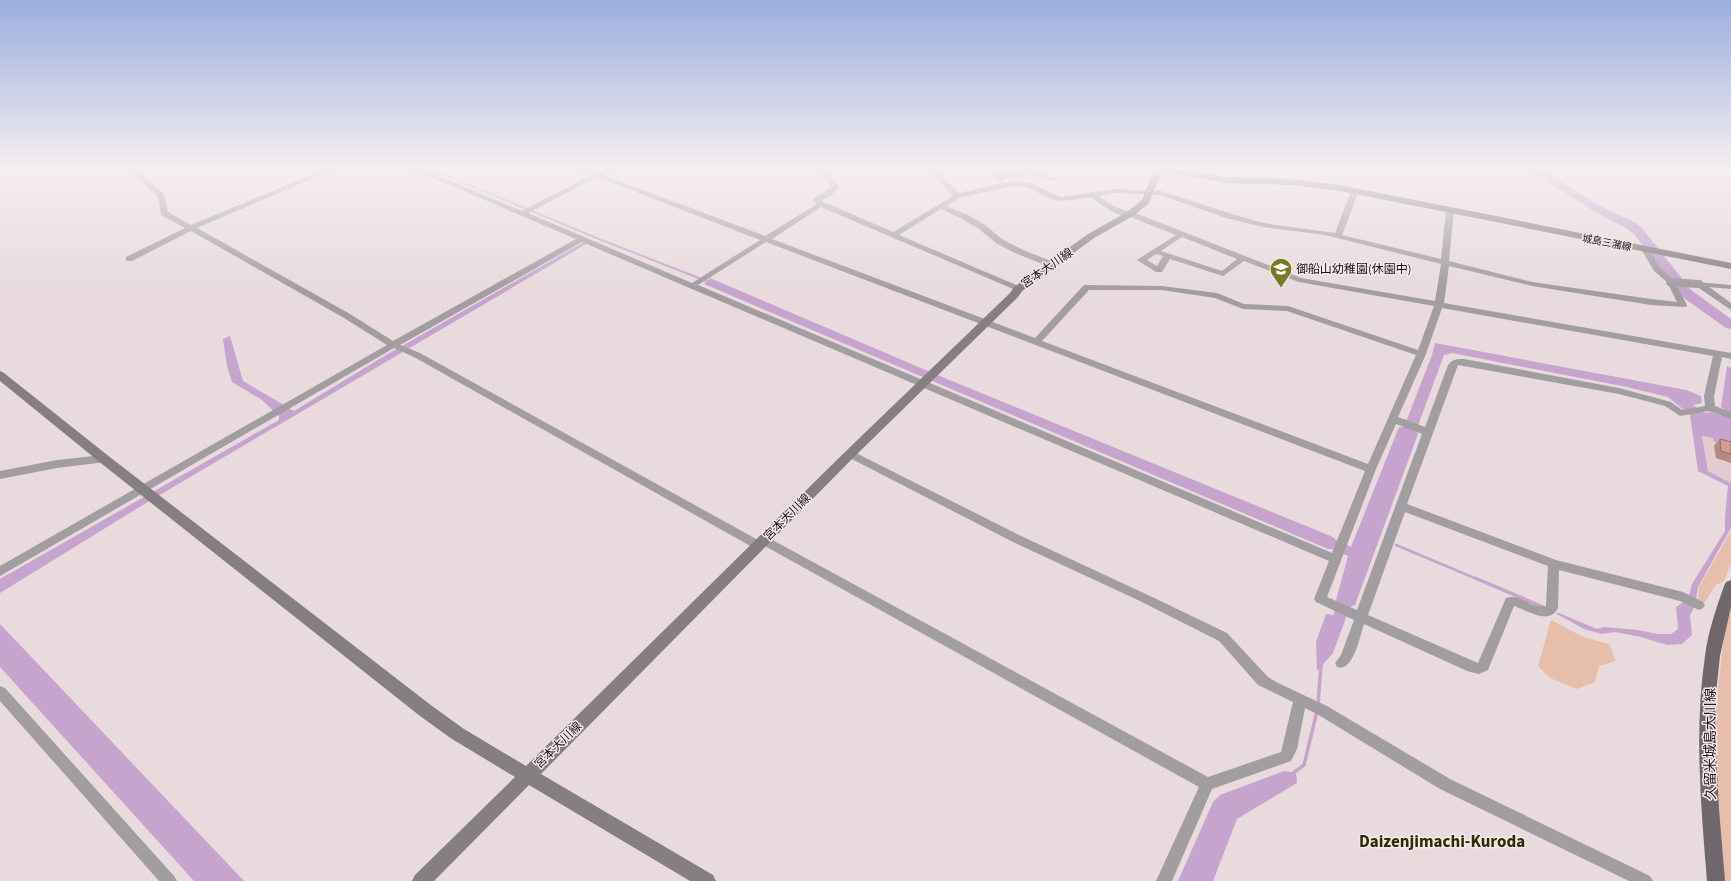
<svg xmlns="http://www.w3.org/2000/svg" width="1731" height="881" viewBox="0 0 1731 881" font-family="'Source Sans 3','Noto Sans JP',sans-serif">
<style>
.built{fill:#e3ccd1}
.green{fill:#e6beab}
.water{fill:#c6a4cd}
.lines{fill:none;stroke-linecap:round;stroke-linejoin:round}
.stream-far2{stroke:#c6a4cd;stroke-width:2}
.stream-far1{stroke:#c6a4cd;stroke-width:2.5}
.stream{stroke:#c6a4cd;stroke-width:3.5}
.river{fill:#c6a4cd;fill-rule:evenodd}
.street{fill:#a29da0;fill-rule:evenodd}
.secondary{fill:#857e82;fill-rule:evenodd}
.primary{fill:#70676c;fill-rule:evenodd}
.street-bridge{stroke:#a29da0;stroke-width:8}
.wall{fill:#b88781}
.building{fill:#d69d96;stroke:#966e69}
.labels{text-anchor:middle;stroke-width:3;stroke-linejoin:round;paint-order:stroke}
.far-street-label{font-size:10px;fill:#191515;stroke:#f5e7ea}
.street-label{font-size:12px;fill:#191515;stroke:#f5e7ea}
.poi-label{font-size:12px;fill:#191515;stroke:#f5e7ea;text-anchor:start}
.near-street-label{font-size:14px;fill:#191515;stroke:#f5e7ea}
.near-quarter-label{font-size:17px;font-weight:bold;fill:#2a2d03;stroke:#f5e7ea}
</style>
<rect width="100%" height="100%" fill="#e8dadd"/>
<path class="built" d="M1702,435L1713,438L1731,447V483L1708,471Z"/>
<path class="green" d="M1731,531V563L1724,581L1716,585L1704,603L1698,600L1699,587Z
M1731,610V881H1724L1718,815L1715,715L1725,627Z
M1551,620L1583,637L1609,644L1616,661L1599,666L1595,682L1577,689L1550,678L1538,666Z"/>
<path class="water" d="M584,242L588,243L146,503L0,593V579L279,420V416L262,400L232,382L227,366L223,339L230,336L243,381L294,411L381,358Z
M710,278L942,377L1333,537L1336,540L1351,547L1399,427H1404L1432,355L1435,343L1686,390L1701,396L1702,403L1693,405L1704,413L1710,412L1727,417L1728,412L1721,407L1727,366L1731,368V447L1714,442L1713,438L1702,436L1708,471L1731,483V528L1698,587L1695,606L1690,615L1692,635L1682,644L1667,645L1641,637L1615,632L1602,634L1584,629L1555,613H1559L1597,629L1604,627L1638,630L1658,634H1671L1678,629L1676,607L1688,599L1692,584L1725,531V517L1728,486L1698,471L1690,415L1668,397L1627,387L1452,353L1444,355L1416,431L1418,434L1355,605L1350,607L1333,653L1317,671L1316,642L1326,614L1334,615L1336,600L1348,556L1332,549H1328L704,284Z
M0,624L244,881H194L0,667Z
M1284,771L1296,773L1297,783L1237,819L1213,881H1178L1213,802L1220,795Z"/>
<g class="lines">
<path class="stream-far2" d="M426,167L594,237L709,282"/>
<path class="stream-far1" d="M1396,545L1477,579"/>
<path class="stream" d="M1475,578L1543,607
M1318,704L1321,665
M1292,774L1304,765L1317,711"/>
<path class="river" d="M1525,167H1538L1600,206L1634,222L1642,228L1691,290L1731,319V329L1726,328L1681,296L1634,234L1626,228L1592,210Z"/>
<path class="street" d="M127,167H133L164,194L168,212L191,225L330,167H338L337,168L197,228L350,314L393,341L576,239L410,168L409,167H417L522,211L591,175L574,168L573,167H581L596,172L608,167H615L614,168L603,175L765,236L817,204L813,200L814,198L825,192L831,187L820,167H826L839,187L831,196L822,200L824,202L893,232L953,196L927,167H933L959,193C978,189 1011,178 1030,183C1041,186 1050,194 1062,197L1115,189L1161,191L1232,214L1263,223L1335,233L1351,191L1355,189L1359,191L1342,235L1441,259L1446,210L1450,208L1454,210L1449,261L1532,282L1651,299L1677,302L1667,282L1654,271L1641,249L1642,247H1648L1660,268L1674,281L1687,305L1686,307L1651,305L1532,286L1449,266L1444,303L1731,353V359L1722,357L1714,396L1715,406L1731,412V419L1709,411L1680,416L1665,406L1619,394L1458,365L1407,504L1556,560L1683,592L1703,602L1705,605L1703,608L1699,610L1680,601L1559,570L1558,608C1549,626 1527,610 1514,606L1488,670L1479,674L1467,671L1364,624C1360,636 1353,673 1337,667L1335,663L1341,655L1354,620L1316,602L1314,599L1329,561L582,242L400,345L420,353L758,540L759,537L763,536L767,537L1208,777L1281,752L1293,702L1258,685L1219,641L1140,601L1013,542L846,456L845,454L846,452H854L1021,536L1148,595L1227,633L1268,677L1278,683L1327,706L1450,779L1650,876L1653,881H1629L1440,789L1317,714L1305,708L1297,749L1291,761L1212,789L1172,881H1156L1199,787L763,545L762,548L758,549L754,548L414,357L394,348L0,576V566L387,345L344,318L191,231L132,261H126V257L185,228L161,215L158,197ZM597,177L760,240L692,283L528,213ZM1022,186C1033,188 1041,195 1051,199C1064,203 1078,199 1091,197C1100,204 1119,218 1130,217L1176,235L1137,260L1156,272H1162L1170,259L1223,276L1244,261L1299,282L1434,306L1418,350L1288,306L1244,304L1217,293L1162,286L1087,285H1084L1035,338L772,239L821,207L1018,291H1021V287L899,235L941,209L962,219L979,229L996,243L1015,253L1050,267H1056V263L1021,249L1002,239L985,225L968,215L946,206L959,198L1007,187ZM1115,193L1160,195L1226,218L1263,227L1325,235L1441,264L1435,301L1301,278L1133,212C1121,211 1108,203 1099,196ZM1182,237L1237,259L1222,271L1161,251ZM766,242L1365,471L1332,553L698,285ZM1156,254L1163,256L1157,266L1147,260ZM1089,290H1162L1215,298L1243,309L1287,311L1416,355L1368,464L1042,341ZM1442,308L1713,356L1704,396L1705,406L1682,410L1671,402L1619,388L1464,359C1457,359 1453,359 1448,365L1425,427L1398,417L1426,354ZM1396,424L1422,434L1357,610L1327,597L1376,469ZM1405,512L1548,566L1546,606C1533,610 1520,593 1506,598L1478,663L1368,615Z
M984,167C992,165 994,168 998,175L1014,174L1026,168L1056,179L1052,181L1027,173L1018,177L1004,179L1003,181L1001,182L992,176L990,171Z
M1696,282L1731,285V289L1709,287L1731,303V310L1696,286Z
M102,455L106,456L107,459L106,462L57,468L0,479V471L57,460Z
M0,686L5,688L174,876L177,881H159L0,701Z"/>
<path class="secondary" d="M1148,167H1163L1226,177L1291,179L1340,185L1731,263V269L1340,191L1291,185L1226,183L1162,171L1149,203L1133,216L1094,238L1022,291L1018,297L854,457L541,774L713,875L716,881H690L529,785L434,881H412L415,875L515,777L452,739L420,716L102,464L0,381V371L4,373L111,458L432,706L464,729L526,766L846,451L1010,293L1014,287L1088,234L1127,212L1142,200L1154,170Z"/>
<path class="primary" d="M1731,580V607L1720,656L1716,693L1715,732L1719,809L1725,881H1707C1701,806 1694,731 1705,656C1708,632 1716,609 1724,586L1726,582Z"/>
<path class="street-bridge" d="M1670,282L1699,284"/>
</g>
<path class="wall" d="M1720,439L1731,442V463L1716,458L1714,446Z"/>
<path class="building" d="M1720,439L1731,442V454L1721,451Z"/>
<linearGradient id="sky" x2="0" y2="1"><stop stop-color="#9aaedd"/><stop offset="0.58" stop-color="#f5eef0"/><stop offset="1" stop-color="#f5eef0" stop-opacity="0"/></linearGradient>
<rect width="1731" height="290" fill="url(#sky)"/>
<defs>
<g id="school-pin" transform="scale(1.15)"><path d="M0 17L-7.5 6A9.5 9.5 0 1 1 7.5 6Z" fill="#747b24" stroke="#f5e7ea"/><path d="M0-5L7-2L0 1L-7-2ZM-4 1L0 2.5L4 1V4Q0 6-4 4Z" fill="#fff"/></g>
</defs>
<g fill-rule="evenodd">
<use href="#school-pin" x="1281" y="269"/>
</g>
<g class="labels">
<g class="far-street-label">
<text transform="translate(1607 242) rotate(11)" y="4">城島三潴線</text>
</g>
<g class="street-label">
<text transform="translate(1047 268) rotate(-35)" y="4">宮本大川線</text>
<text transform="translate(787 517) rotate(-45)" y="4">宮本大川線</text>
<text transform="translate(558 745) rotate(-44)" y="4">宮本大川線</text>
</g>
<g class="poi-label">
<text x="1296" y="273">御船山幼稚園(休園中)</text>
</g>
<g class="near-street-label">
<text transform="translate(1710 744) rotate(-90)" y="5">久留米城島大川線</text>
</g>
<g class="near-quarter-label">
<text x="1442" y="847">Daizenjimachi-Kuroda</text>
</g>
</g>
</svg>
